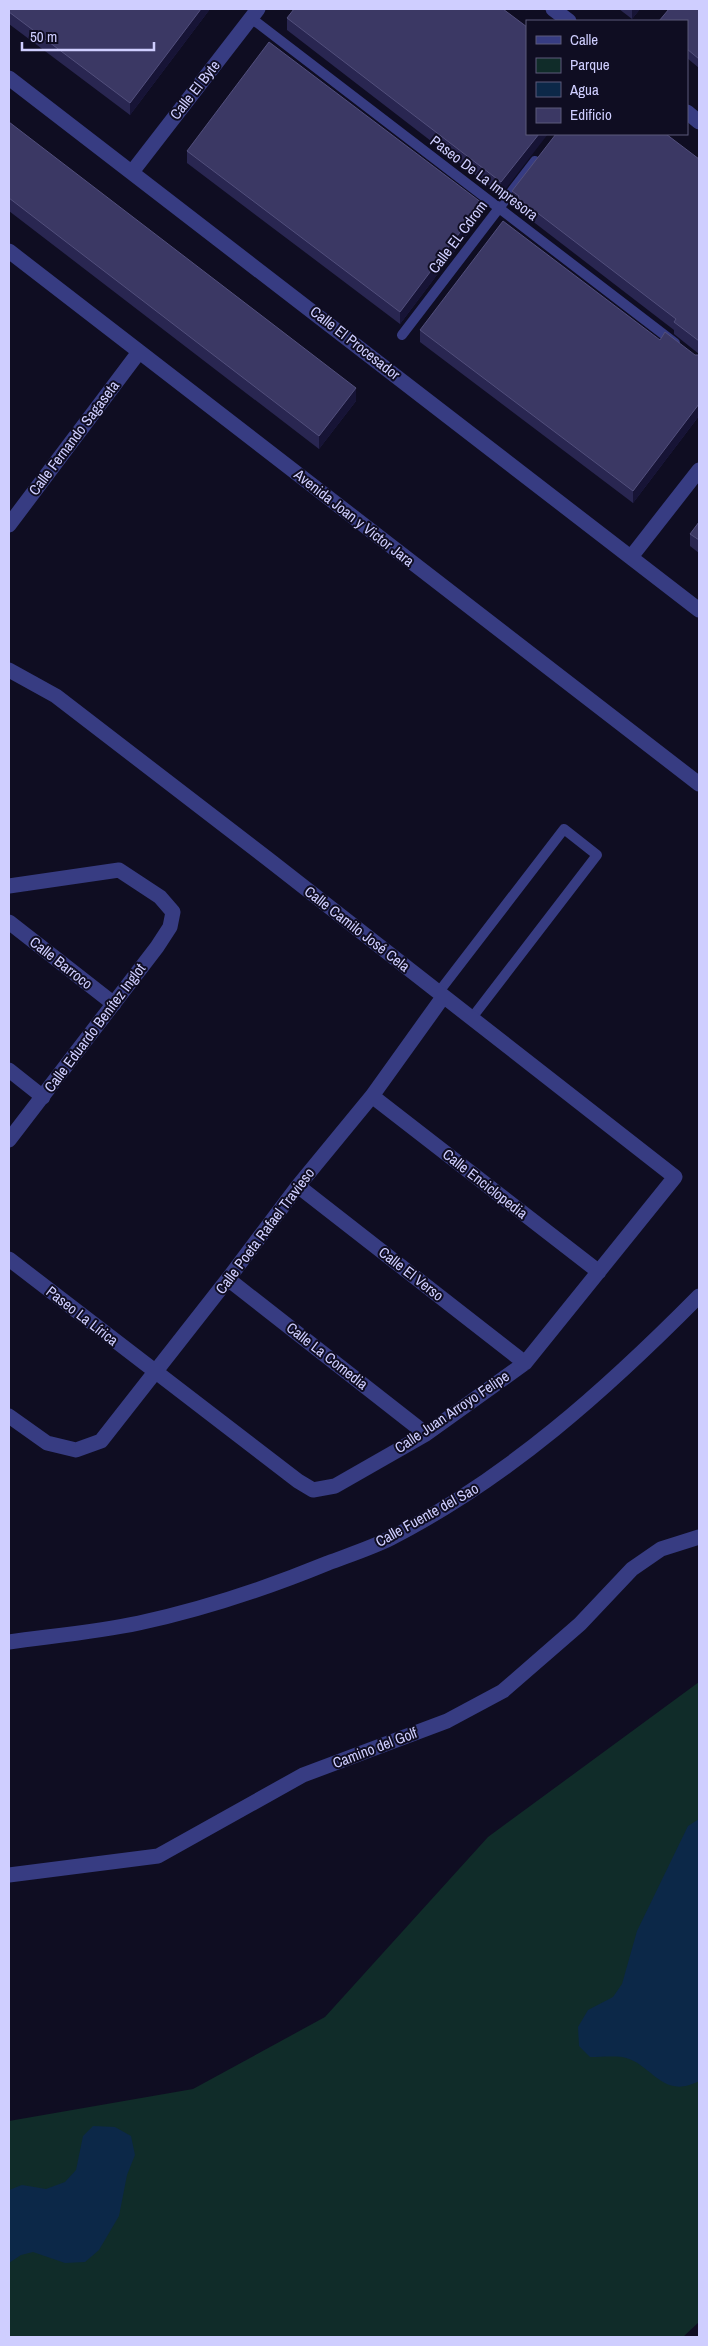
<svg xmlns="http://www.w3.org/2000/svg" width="708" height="2346" viewBox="0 0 708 2346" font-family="'Archivo Narrow',sans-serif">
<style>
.green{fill:#102c29}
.water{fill:#0c2848}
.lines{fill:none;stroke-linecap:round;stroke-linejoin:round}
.lane{stroke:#373c82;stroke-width:10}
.street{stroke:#373c82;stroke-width:15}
.wall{fill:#292651}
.shaded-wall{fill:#171436}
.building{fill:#3b3864;stroke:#524f7c}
.labels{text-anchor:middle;stroke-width:4;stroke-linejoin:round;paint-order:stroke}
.street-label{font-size:15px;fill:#cfceff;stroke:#0f0d22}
</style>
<rect width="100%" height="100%" fill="#0f0d22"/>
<path class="green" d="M699,1682V2322L683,2337H9V2121L193,2089L325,2017L488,1837Z"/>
<path class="water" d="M699,1819V2081C661,2101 652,2062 622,2057C612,2056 600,2057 590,2057L579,2046L578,2027L588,2010L613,1997L622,1984L637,1931L688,1826Z
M93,2126L115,2127L131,2136L135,2155L127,2175L119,2216L99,2250L85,2262L65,2263L33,2252L21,2255L9,2263V2190L22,2185L46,2189L65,2182L76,2170L83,2136Z"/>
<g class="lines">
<path class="lane" d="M251,18L675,343
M402,335L535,161
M438,993L564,829L597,855L471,1019"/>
<path class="street" d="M553,9L569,21
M9,78L699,610
M687,112L699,122
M132,172L258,9
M9,251L699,784
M9,525L139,352
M631,557L699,470
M9,670L56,696L268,859L675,1177L525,1363L426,1434L335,1486L313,1490L298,1481L9,1259
M9,886L119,870L160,897L173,912L170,927L157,947L9,1140
M9,922L114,1004
M9,1070L43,1097
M372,1096L599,1272
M298,1186L525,1363
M228,1279L426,1434
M9,1416L47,1443L76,1450L101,1441L228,1279L298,1186L372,1096L443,997
M9,1642C52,1636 96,1632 139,1623C204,1609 267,1588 328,1563C349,1555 371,1548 391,1538C508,1478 607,1389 699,1296
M9,1875L158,1856L303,1775L447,1721L503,1691L580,1624L632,1569L661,1549L699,1537"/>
</g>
<path class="wall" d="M9,9H210L130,115L9,24Z
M619,9H640L632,19Z
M699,9V68L687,58V21Z
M287,18L527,27L501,195L287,30Z
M9,122L356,401L319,449L9,211Z
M187,151L482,215L400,324L187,163Z
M699,159V354L674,334V330L518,210V208L512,203V191Z
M420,330L660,340L695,355H699V416L633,503L420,342Z
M699,522V553L690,546V534Z"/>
<path class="shaded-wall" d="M201,9H210L130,115V103Z
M632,9H640L632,19Z
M539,134H548L501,195V182Z
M482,203V215L400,324V312Z
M356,388V401L319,449V436Z
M699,404V416L633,503V491Z"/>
<path class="building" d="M9,9H201L130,103L9,12Z
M294,9H503L527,27V134H539L501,182L287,18Z
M669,9H699V59L687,49V21H659Z
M269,42L482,203L400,312L187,151Z
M9,122L356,388L319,436L9,198Z
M556,134H666L699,159V341L674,322L676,319L518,198L519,196L512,191Z
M503,221L660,340L665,332L695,355H699V404L633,491L420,330Z
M699,522V540L690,534Z"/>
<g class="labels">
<g class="street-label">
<text transform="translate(195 90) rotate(-52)" y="5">Calle El Byte</text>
<text transform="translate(484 178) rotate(37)" y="5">Paseo De La Impresora</text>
<text transform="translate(458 237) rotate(-53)" y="5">Calle EL Cdrom</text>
<text transform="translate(355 343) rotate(38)" y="5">Calle El Procesador</text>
<text transform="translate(74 438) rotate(-53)" y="5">Calle Fernando Sagaseta</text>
<text transform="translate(354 518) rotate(38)" y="5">Avenida Joan y Victor Jara</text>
<text transform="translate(357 929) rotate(38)" y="5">Calle Camilo José Cela</text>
<text transform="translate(61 963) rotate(38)" y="5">Calle Barroco</text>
<text transform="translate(95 1028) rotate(-53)" y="5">Calle Eduardo Benítez Inglot</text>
<text transform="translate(485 1184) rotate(38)" y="5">Calle Enciclopedia</text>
<text transform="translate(265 1231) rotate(-53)" y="5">Calle Poeta Rafael Travieso</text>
<text transform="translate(411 1274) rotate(38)" y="5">Calle El Verso</text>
<text transform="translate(82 1316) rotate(38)" y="5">Paseo La Lírica</text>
<text transform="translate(327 1356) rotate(38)" y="5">Calle La Comedia</text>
<text transform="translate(452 1412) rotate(-34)" y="5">Calle Juan Arroyo Felipe</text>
<text transform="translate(427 1515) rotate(-29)" y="5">Calle Fuente del Sao</text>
<text transform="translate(375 1748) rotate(-21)" y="5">Camino del Golf</text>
</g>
</g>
<rect width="708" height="2346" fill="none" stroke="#cfceff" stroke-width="20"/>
<rect x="526" y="20" width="162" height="115" fill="#0f0d22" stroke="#5c5a7a"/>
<rect x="536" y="36" width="25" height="8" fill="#373c82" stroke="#5c5a7a"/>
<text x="570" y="45" font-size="15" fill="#cfceff">Calle</text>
<rect x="536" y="58" width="25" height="15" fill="#102c29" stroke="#5c5a7a"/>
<text x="570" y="70" font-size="15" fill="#cfceff">Parque</text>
<rect x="536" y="82" width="25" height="15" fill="#0c2848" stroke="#5c5a7a"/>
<text x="570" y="95" font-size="15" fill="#cfceff">Agua</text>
<rect x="536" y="108" width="25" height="15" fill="#3b3864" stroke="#5c5a7a"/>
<text x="570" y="120" font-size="15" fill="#cfceff">Edificio</text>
<path d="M22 42v8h132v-8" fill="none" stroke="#cfceff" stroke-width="2.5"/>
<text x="30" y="42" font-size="15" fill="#cfceff" stroke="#0f0d22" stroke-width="4" paint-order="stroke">50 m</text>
</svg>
